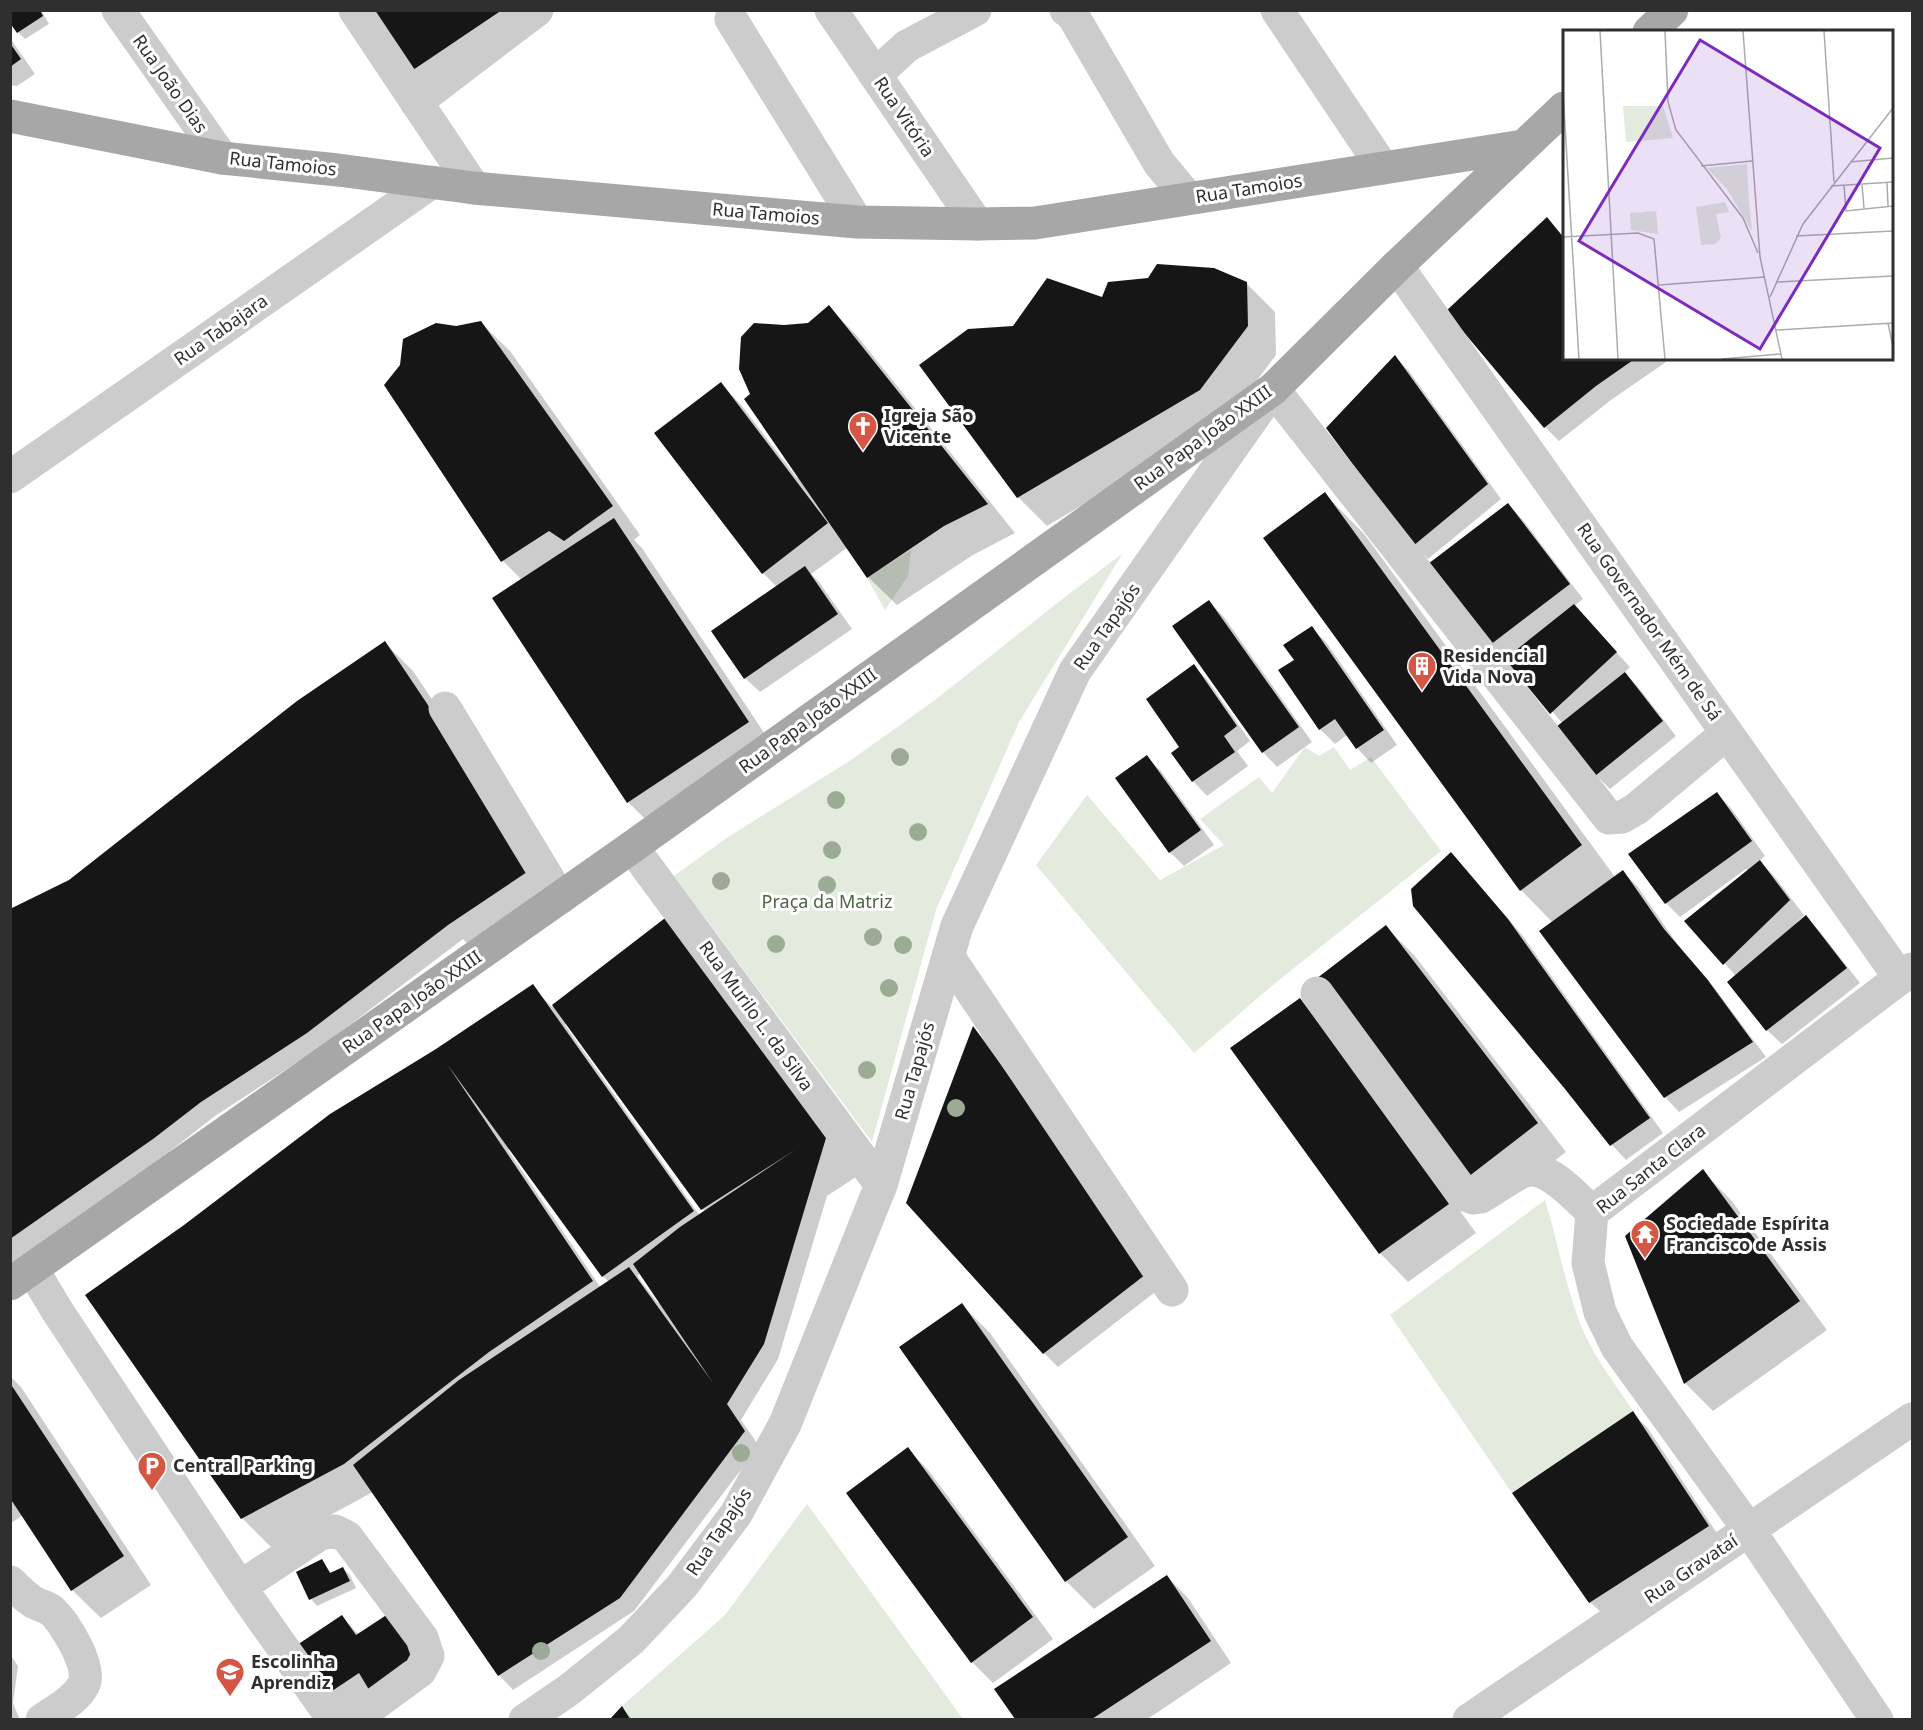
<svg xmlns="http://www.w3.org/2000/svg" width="1923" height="1730" viewBox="0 0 1923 1730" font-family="'Noto Sans',sans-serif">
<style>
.green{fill:#e3ebde}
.shadow{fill:#0003;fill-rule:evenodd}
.building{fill:#161616}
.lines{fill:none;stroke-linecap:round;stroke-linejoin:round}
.minor{stroke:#ccc;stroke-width:33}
.major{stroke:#a7a7a7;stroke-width:33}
.tree{fill:#9cab96}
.labels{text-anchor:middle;stroke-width:6;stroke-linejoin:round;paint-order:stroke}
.street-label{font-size:18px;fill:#2f2f2f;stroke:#fff}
.poi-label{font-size:18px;font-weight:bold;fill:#2f2f2f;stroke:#fff;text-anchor:start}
.park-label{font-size:18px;fill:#4b6641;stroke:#fff}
.inset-road{fill:none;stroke:#acacac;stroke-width:1.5}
.view{fill:#7b2cbf;fill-opacity:0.15;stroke:#7b2cbf;stroke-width:3}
.inset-edge{fill:none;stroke:#2f2f2f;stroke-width:3}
</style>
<rect width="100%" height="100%" fill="#fff"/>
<path class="green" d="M911,550L908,576L885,610L867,578Z
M1123,553L1019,722L936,910L872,1142L674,876L728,837L851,760L935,700L1061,600Z
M1305,747L1319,756L1334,747L1350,770L1371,757L1441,851L1274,984L1194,1053L1036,865L1087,795L1160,880L1224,845L1200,819L1259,777L1272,793Z
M1545,1200C1560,1247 1566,1296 1588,1341C1600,1365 1618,1388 1633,1411L1512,1493L1390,1315Z
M807,1504L963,1719L630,1720L622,1706L725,1615Z"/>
<path class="shadow" d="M10,10H41L49,24L25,39L18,32Z
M370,10H556L433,93L411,71Z
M10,38L35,74L17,86L10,85Z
M1547,219L1564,237V358H1664L1666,362L1611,400L1559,441L1545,427Z
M1246,283L1275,312L1276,355L1229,418L1047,526L1018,497L921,365L1014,327L1103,299Z
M829,307L857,336L1015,533L973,555L897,605L868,577L848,547L811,574L819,582L852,629L760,692L745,678L777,587L763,573L721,384L742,406L797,478L799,476L752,394L784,326L808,324Z
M481,323L510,351L640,535L634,540L642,548L776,751L656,830L628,802L522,580L503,561L456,328Z
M1395,357L1409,371L1501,499L1428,559L1414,545Z
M1325,494L1365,535L1615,877L1623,872L1637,886L1678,945L1709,981L1766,1057L1679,1112L1665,1097L1553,923L1521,890Z
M1508,504L1522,519L1583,599L1574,606L1630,667L1624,673L1639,688L1676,736L1610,789L1596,775L1563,724L1506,658L1491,644Z
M1209,602L1224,617L1312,742L1277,767L1263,752Z
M1311,628L1326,642L1397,745L1371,763L1357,748L1347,735L1335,744L1320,729L1280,671L1296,660Z
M385,643L413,671L563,895L477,953L463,939L322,1046L215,1116L169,1152L180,1168L10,1288V910L70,881Z
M1194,666L1208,681L1250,741L1237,751L1248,766L1207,796L1193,781L1173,753L1181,748Z
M1146,757L1161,771L1214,845L1184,866L1170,852Z
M1717,794L1731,808L1765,856L1759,861L1774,876L1804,915L1795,924L1796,926L1806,917L1820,932L1860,983L1782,1044L1767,1030L1736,976L1686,921L1748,871L1746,869L1680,917L1666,903Z
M1465,869L1522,935L1663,1133L1626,1160L1612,1145L1566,1088Z
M669,917L868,1169L827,1196L778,1359L741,1420L759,1446L634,1611L513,1690L499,1675L373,1492L271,1547L242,1518L437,1050L532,986L552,1007ZM567,1023L702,1209L706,1212L700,1216L565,1025ZM510,1149L603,1276L609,1282L601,1288L508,1150ZM641,1273L660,1302L658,1303L637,1276Z
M1386,927L1414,955L1566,1152L1497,1205L1469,1176Z
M1300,1000L1328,1028L1476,1233L1408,1282L1380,1253L1232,1049Z
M974,1028L987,1042L1163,1286L1058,1367L1044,1353Z
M1703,1172L1731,1200L1827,1330L1713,1411L1685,1383Z
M962,1305L990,1333L1155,1566L1094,1609L1066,1581Z
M10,1376L21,1387L151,1585L101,1618L72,1590L23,1515L10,1524Z
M1632,1413L1647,1427L1722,1541L1605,1616L1590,1602Z
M908,1449L929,1471L1053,1639L993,1683L972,1662Z
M322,1561L332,1574L343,1568L350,1575L356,1588L317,1606L311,1599L298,1572Z
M1167,1577L1188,1598L1231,1663L1146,1720H1016L997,1690Z
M342,1617L359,1635L432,1677L345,1706L330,1692Z
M10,1654L18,1666L13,1703L20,1720H10Z
M622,1708L633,1720H612Z"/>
<path class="building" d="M10,10H40L43,16L17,33L10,23Z
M369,10H502L410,72Z
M10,43L21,59L10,67Z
M1547,217L1564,238V358H1636L1596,386L1544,428L1446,311Z
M1157,264L1214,268L1247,282L1248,326L1200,390L1017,498L919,365L968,329L1013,326L1047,278L1102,297L1108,282L1148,278Z
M829,305L988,504L944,526L867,578L744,399L750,394L739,369L741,337L754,323L784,325L808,323Z
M481,321L613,506L564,541L549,531L501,562L384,385L400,365L403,339L436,323L456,326Z
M1395,355L1488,484L1413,546L1326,428Z
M721,382L828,523L762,574L654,433Z
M1325,492L1582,845L1520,891L1263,538Z
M1508,503L1570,584L1490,645L1428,564Z
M614,518L749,722L627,803L492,598Z
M805,566L838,614L744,679L711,631Z
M1209,600L1299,727L1262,753L1172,626Z
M1574,604L1617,652L1550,714L1505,659Z
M1312,626L1384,730L1356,749L1335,719L1319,730L1278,670L1294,660L1283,645Z
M385,641L536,866L448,925L307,1033L201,1102L153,1139L10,1239V909L69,880L297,701Z
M1194,664L1237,726L1224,736L1235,752L1192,782L1171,753L1179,747L1146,699Z
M1625,672L1663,721L1595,776L1556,727Z
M1147,755L1201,830L1169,853L1115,778Z
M1717,792L1752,841L1665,904L1628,854Z
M1451,852L1508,919L1650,1118L1610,1146L1565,1089L1413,906L1411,889Z
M1760,860L1790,900L1723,965L1684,921Z
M1623,870L1664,929L1707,979L1753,1042L1664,1098L1539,931Z
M669,915L829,1128L764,1344L727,1404L745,1431L620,1598L498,1676L353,1465L459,1380L629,1267L713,1383L633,1264L680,1227L795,1150L701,1210L552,1005Z
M1806,915L1847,968L1766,1031L1727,982Z
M1386,925L1538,1123L1468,1177L1316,979Z
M533,984L694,1211L602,1277L447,1064L593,1281L489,1352L344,1464L241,1519L85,1295L184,1225L330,1114L436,1049Z
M1300,998L1449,1204L1379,1254L1230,1048Z
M973,1026L1150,1271L1043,1354L906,1203Z
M1703,1169L1800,1301L1684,1384L1625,1236Z
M962,1303L1128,1537L1065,1582L899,1347Z
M10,1383L124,1556L71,1591L10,1498Z
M1633,1411L1709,1526L1589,1603L1512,1493Z
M908,1447L1033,1617L971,1663L846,1493Z
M322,1559L330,1573L343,1567L350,1581L309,1600L296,1572Z
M1167,1575L1211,1641L1092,1719H1015L994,1689Z
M388,1614L418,1662L371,1693L359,1673L329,1693L297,1645L342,1615L356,1635Z
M622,1706L630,1719H610Z"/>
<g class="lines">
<path class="minor" d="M118,10L222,158
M355,10L474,188
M831,10L977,224
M1066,10L1072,14L1159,163L1188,198
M1277,10L1383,168
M731,19L857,222
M875,75L907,46L975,10
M416,102L537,10
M1397,266L1900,978
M10,477L432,182
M445,708L560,898
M632,847L881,1185
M948,956L1172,1290
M1317,993L1465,1195L1474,1198L1481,1197C1494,1189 1508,1179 1522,1172C1546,1161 1575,1197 1592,1212
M32,1269L58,1312L240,1587L328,1712L343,1719L360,1715L420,1671L428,1656L422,1638L347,1537L335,1531L320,1534L240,1587
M10,1582C18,1589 26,1598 35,1603C41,1606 47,1607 52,1611C65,1623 92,1667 84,1684C76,1700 56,1710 42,1720
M525,1720L570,1689L631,1640L682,1586L736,1514L785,1424L881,1185L957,926L1075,671L1273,389L1609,818L1622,817L1636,809L1727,733
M1469,1720L1912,1419
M1877,1720L1749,1530L1617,1347L1600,1312L1588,1263L1592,1212L1912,969"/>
<path class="major" d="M1649,32L1672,10
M10,116L222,158L338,170L474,188L857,222L977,224L1035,223L1523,146
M10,1284L632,847L1273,389L1397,266L1564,108"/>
</g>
<g class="tree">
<circle cx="900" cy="757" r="9"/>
<circle cx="836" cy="800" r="9"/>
<circle cx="918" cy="832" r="9"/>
<circle cx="832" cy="850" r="9"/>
<circle cx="721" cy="881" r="9"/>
<circle cx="827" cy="885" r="9"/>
<circle cx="873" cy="937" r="9"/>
<circle cx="776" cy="944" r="9"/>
<circle cx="903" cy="945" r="9"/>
<circle cx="889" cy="988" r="9"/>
<circle cx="867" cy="1070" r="9"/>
<circle cx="956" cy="1108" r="9"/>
<circle cx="741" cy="1453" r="9"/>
<circle cx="541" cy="1651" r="9"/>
</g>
<defs>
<g id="church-pin" transform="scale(1.5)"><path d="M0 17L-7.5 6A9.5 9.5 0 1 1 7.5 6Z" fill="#d35744" stroke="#fff"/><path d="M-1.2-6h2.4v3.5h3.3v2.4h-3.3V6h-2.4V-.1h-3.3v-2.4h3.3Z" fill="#fff"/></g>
<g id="building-pin" transform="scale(1.5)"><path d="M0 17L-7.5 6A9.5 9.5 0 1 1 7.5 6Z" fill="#d35744" stroke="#fff"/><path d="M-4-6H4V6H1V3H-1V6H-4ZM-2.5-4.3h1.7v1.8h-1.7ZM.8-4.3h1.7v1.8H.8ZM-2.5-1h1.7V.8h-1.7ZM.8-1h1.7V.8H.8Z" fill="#fff"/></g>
<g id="temple-pin" transform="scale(1.5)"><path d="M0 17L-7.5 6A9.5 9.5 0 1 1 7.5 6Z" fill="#d35744" stroke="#fff"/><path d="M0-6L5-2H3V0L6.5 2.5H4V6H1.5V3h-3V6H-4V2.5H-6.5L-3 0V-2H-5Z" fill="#fff"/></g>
<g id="parking-pin" transform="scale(1.5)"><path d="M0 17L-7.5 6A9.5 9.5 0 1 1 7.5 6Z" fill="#d35744" stroke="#fff"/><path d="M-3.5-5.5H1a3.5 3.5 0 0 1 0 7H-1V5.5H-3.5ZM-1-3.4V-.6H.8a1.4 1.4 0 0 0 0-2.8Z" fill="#fff"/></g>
<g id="school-pin" transform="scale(1.5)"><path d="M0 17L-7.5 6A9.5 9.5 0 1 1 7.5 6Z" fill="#d35744" stroke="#fff"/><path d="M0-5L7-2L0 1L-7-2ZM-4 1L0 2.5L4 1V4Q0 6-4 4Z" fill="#fff"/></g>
</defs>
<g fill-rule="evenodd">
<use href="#church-pin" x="863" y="426"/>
<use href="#building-pin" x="1422" y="666"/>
<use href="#temple-pin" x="1645" y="1234"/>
<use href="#parking-pin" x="152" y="1466"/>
<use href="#school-pin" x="230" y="1672"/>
</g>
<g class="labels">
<g class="street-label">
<text transform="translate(170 84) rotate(55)" y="6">Rua João Dias</text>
<text transform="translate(904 117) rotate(56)" y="6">Rua Vitória</text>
<text transform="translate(283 164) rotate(6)" y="6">Rua Tamoios</text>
<text transform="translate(1249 189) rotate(-9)" y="6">Rua Tamoios</text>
<text transform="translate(766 214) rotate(5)" y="6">Rua Tamoios</text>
<text transform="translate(221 330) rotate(-35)" y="6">Rua Tabajara</text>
<text transform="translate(1203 438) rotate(-36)" y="6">Rua Papa João XXIII</text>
<text transform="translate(1649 622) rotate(55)" y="6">Rua Governador Mém de Sá</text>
<text transform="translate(1107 627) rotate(-55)" y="6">Rua Tapajós</text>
<text transform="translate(808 721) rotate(-36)" y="6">Rua Papa João XXIII</text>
<text transform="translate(412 1002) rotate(-35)" y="6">Rua Papa João XXIII</text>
<text transform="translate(756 1016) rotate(54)" y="6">Rua Murilo L. da Silva</text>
<text transform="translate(915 1071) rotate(-74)" y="6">Rua Tapajós</text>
<text transform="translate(1651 1169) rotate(-38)" y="6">Rua Santa Clara</text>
<text transform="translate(719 1532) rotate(-56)" y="6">Rua Tapajós</text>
<text transform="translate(1691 1569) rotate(-34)" y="6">Rua Gravataí</text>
</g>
<g class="poi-label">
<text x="884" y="422">Igreja São<tspan x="884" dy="21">Vicente</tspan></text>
<text x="1443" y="662">Residencial<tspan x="1443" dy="21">Vida Nova</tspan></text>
<text x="1666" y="1230">Sociedade Espírita<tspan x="1666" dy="21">Francisco de Assis</tspan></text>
<text x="173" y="1472">Central Parking</text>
<text x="251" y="1668">Escolinha<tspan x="251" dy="21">Aprendiz</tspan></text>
</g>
<g class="park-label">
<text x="827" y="908">Praça da Matriz</text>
</g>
</g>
<g transform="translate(1563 30)">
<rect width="330" height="330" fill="#fff"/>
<path d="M60,76H100L110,108L63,112ZM184,134L186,172L189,201L164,159L144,138ZM162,172L166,182L153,184L158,208L152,214L138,215L133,177ZM93,181L95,204L68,200L67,183Z" fill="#e3ebde"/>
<path class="inset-road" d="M37,1L55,329M102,1L105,72L113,100L180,188L195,223M180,1L197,227L219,329M261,1L271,152M0,63L16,329M287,132L330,128M138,136L189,131M324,153L325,176M281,155L283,181L330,176M299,155L301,178M268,156L330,152M233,206L330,201M0,207L75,203L91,209L102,329M213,252L330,246M96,255L202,247M207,267L240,194L330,78M325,293L330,317M213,300L330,293M159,329L218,324"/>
<path class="view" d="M137,10L317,118L197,319L16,211Z"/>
<rect width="330" height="330" class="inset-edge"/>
</g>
<rect width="1923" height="1730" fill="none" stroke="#2f2f2f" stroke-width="24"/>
</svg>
